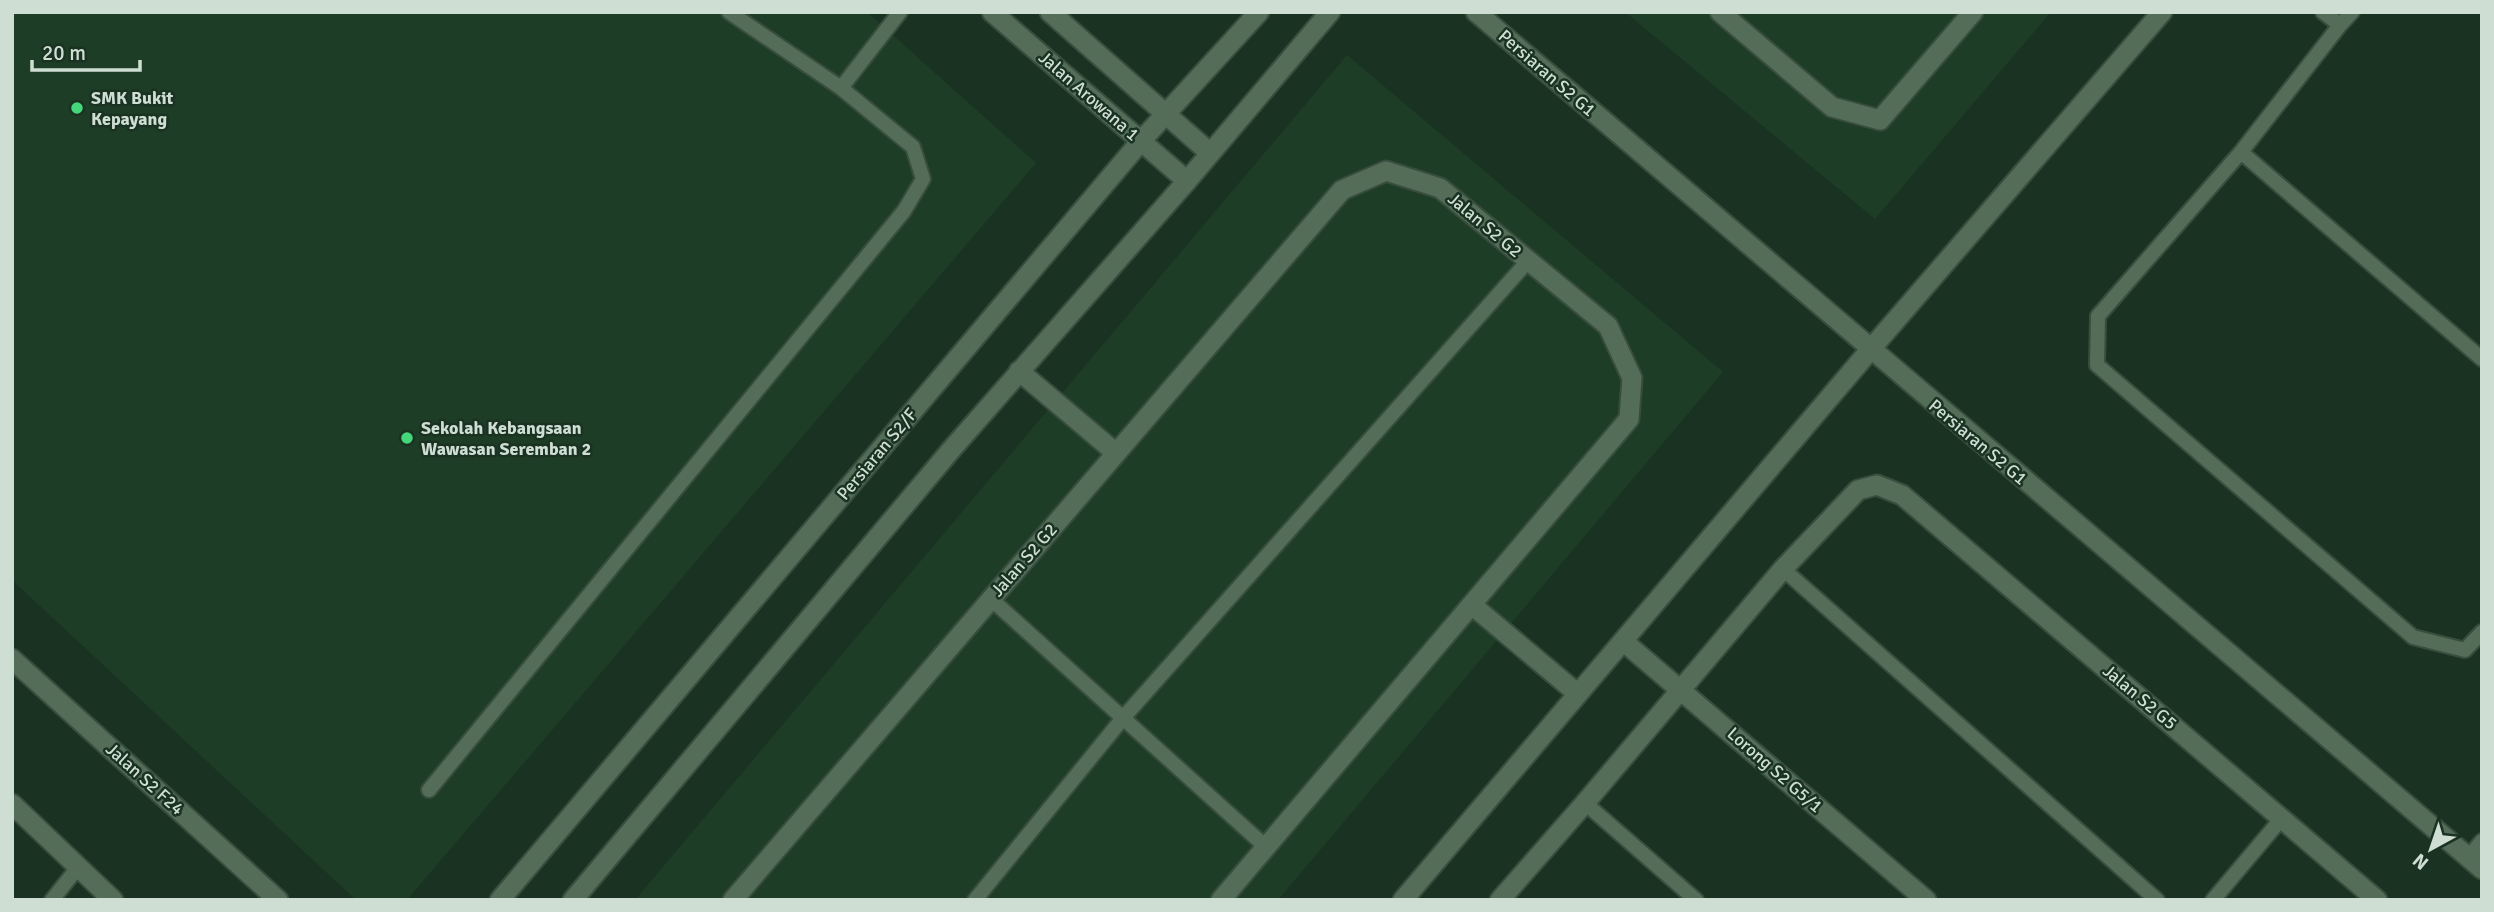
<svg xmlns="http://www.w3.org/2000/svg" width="2494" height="912" viewBox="0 0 2494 912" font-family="Signika,sans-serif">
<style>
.built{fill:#1e3d27}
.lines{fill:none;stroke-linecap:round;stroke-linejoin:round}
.service-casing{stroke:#384d3e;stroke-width:18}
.minor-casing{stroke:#384d3e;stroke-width:23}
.tertiary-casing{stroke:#384d3e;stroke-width:23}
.secondary-casing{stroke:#384d3e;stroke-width:23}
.service{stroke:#536d59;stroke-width:14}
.minor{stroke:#536d59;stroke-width:19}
.tertiary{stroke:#536d59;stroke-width:19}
.secondary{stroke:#536d59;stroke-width:19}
.poi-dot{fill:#44d77a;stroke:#1a3221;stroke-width:2.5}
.labels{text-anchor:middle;stroke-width:5;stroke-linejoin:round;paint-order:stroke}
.street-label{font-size:18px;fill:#cfded2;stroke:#1a3221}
.poi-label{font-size:18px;font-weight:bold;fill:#cfded2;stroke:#1a3221;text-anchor:start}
</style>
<rect width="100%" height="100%" fill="#1a3221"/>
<path class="built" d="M12,12H867L1036,163L407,900H356L12,580Z
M1625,12H2051L1875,219Z
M1347,55L1723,372L1278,900H635Z"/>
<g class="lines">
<g class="service-casing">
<path id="service" d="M2323,12L2340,25L2352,12
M2340,25L2241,152L2098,316L2097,365L2413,637L2465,650L2482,632
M841,88L900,12
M2241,152L2482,359
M1783,569L2157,900
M991,599L1266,847
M429,790L904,211L923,179L913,147L841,88L729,12
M1585,803L1696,900
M2468,858L2482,841
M52,900L79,866
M975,900L1123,718L1528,261
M2213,900L2282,818"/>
</g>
<g class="minor-casing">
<path id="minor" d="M1720,12L1832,107L1880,120L1973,12
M1019,371L1116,453
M1472,605L1578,694
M1623,641L1926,900
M12,804L113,900
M733,900L1342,190L1386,171L1440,188L1608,326L1632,378L1629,419L1221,900
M1403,900L1870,350L2162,12
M1500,900L1585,803L1783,569L1858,490L1877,485L1902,495L2377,900"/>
</g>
<g class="tertiary-casing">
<path id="tertiary" d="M992,12L1187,181
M1050,12L1210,153
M1476,12L2482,869
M12,659L278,900"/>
</g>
<g class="secondary-casing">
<path id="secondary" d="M500,900L1141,141L1259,12
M573,900L951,450L1187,181L1330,12"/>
</g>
<use href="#service" class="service"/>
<use href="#minor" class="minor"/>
<use href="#tertiary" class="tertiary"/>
<use href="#secondary" class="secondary"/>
</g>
<g class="poi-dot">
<circle cx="77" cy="108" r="7"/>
<circle cx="407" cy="438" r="7"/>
</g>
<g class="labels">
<g class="street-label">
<text transform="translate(1547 73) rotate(41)" y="6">Persiaran S2 G1</text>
<text transform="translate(1089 96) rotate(41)" y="6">Jalan Arowana 1</text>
<text transform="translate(1485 225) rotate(40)" y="6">Jalan S2 G2</text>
<text transform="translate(1978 442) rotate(40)" y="6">Persiaran S2 G1</text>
<text transform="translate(877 454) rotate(-50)" y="6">Persiaran S2/F</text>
<text transform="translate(1024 560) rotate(-49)" y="6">Jalan S2 G2</text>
<text transform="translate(2140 697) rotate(40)" y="6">Jalan S2 G5</text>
<text transform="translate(1775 770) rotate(41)" y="6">Lorong S2 G5/1</text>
<text transform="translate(145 779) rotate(42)" y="6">Jalan S2 F24</text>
</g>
<g class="poi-label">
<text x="91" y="104">SMK Bukit<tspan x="91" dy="21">Kepayang</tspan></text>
<text x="421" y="434">Sekolah Kebangsaan<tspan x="421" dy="21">Wawasan Seremban 2</tspan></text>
</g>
</g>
<rect width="2494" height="912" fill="none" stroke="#cfded2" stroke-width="28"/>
<g transform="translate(2431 849) rotate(220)" stroke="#1a3221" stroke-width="5" paint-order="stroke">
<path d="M0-5L12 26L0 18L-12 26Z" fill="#cfded2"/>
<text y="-10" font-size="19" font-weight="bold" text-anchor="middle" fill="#cfded2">N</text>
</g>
<path d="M32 60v10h108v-10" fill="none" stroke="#cfded2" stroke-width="3.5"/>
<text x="42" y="60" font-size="21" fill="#cfded2" stroke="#1a3221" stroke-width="5" paint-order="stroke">20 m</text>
</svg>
